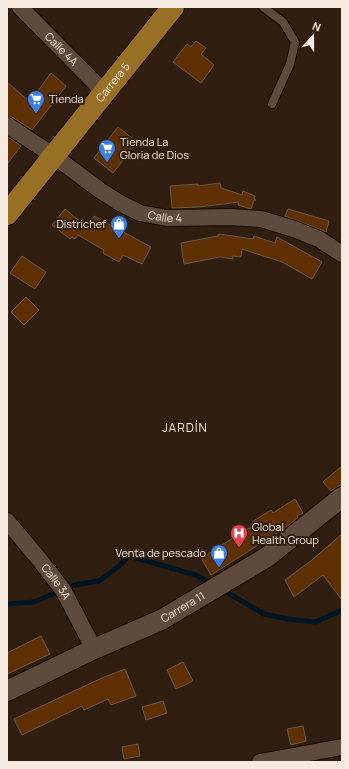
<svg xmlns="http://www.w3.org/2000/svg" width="349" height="769" viewBox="0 0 349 769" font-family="Manrope,sans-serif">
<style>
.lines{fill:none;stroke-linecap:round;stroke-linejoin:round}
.stream{stroke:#001522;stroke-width:5}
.building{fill:#5e3004;stroke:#6d584a}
.service-casing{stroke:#170800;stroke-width:10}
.minor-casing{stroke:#170800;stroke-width:18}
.tertiary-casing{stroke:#170800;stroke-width:22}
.trunk-casing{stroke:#170800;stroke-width:24}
.service{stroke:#5e4b3c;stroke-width:8}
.minor{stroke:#5e4b3c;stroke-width:16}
.tertiary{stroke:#5e4b3c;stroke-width:20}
.trunk{stroke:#987025;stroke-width:22}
.labels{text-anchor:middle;stroke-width:4;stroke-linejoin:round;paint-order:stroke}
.street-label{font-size:11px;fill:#f5e9e0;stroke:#301f11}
.poi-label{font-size:11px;fill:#f5e9e0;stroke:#301f11;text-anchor:start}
.neighbourhood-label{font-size:12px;letter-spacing:1px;fill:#f5e9e0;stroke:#301f11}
</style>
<rect width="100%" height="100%" fill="#301f11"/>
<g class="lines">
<path class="stream" d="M223,590L264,614L287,619L316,622L342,610
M7,604L34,602L74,585L99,581L118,567L129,556L196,575L212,584"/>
</g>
<path class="building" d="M196,41L206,48L201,54L214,65L201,83L173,62L187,44L191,47Z
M51,73L66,86L32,130L12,117L7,116V82L30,102Z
M118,127L137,142L113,173L94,158Z
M7,136L21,146L7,164Z
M220,183L221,188L242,195L243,191L255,196L254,199L256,200H254L251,209L238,205L239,202L199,207L172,208L170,186L198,184V186Z
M65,209L88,228L94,216L151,247L142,264L123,255L119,262L103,253L104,250L78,235L75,239L72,237L70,239L52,225Z
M288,209L329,221L326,232L285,216Z
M219,234L253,239L254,236L275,243L277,237L322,262L312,279L282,262L242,249L241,257L233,256V259L220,257L184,264L181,243L218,236Z
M22,256L46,272L35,289L10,273Z
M26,297L39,310L24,325L11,312Z
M342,466V484L331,491L323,482Z
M295,499L303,513L297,516L298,518L285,528L211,575L201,558L254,525L252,522L271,510L273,513Z
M342,534V600L323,575L294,597L285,580L312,560Z
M41,636L50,654L7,674V653Z
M183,662L193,681L176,689L167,670Z
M125,669L136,696L111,705L108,699L84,710L82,706L22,735L14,719L102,678Z
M163,701L167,713L146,720L142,707Z
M303,726L306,741L291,745L287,729Z
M138,744L140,756L124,759L122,747Z"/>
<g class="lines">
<g class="service-casing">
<path id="service" d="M263,7L283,22L295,42L290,64L272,104"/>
</g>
<g class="minor-casing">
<g id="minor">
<path id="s1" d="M20,7L104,92"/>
<path id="s2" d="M7,125L54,156L101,191L120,203L140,213L167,218L231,217L261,219L294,229L319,239L342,254"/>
<path id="s3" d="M7,521L39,559L63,590L94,649"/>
<path d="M260,762L342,747"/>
</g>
</g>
<g class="tertiary-casing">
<g id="tertiary">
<path id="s4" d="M7,691L94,649L161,620L267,557L342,497"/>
</g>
</g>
<g class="trunk-casing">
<g id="trunk">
<path id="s5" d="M7,214L173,7"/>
</g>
</g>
<use href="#service" class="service"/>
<use href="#minor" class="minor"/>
<use href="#tertiary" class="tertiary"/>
<use href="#trunk" class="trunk"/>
</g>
<defs>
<g id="supermarket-pin" transform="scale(0.9)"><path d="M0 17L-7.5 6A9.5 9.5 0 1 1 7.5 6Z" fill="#3f7fe0" stroke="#301f11"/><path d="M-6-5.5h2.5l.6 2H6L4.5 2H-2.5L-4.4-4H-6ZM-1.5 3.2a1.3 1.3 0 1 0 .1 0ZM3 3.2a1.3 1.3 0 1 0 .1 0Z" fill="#fff"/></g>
<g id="shop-pin" transform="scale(0.9)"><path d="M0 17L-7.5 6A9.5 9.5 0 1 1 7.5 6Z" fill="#3f7fe0" stroke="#301f11"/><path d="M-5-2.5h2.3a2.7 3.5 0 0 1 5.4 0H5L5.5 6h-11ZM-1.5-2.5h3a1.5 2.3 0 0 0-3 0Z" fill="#fff"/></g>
<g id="hospital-pin" transform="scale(0.9)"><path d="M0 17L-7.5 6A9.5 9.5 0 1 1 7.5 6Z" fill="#e0444e" stroke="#301f11"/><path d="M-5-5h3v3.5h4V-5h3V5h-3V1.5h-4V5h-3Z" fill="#fff"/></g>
</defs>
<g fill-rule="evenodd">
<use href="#supermarket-pin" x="36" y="99"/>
<use href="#supermarket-pin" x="107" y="148"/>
<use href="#shop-pin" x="119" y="224"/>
<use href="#hospital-pin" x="239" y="533"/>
<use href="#shop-pin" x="219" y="553"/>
</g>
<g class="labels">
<g class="street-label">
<text dy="4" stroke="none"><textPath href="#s1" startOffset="59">Calle 4A</textPath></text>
<text dy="4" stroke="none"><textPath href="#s5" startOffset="169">Carrera 5</textPath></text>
<text dy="4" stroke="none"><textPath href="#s2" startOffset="185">Calle 4</textPath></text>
<text dy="4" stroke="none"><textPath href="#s3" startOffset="78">Calle 3A</textPath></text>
<text dy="4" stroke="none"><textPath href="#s4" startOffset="195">Carrera 11</textPath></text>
</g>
<g class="poi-label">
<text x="49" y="103">Tienda</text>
<text x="120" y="146">Tienda La<tspan x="120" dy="13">Gloria de Dios</tspan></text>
<text x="106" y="228" text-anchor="end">Districhef</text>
<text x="252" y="531">Global<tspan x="252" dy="13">Health Group</tspan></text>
<text x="206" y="557" text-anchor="end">Venta de pescado</text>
</g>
<g class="neighbourhood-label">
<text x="185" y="432">JARDÍN</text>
</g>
</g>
<rect width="349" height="769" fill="none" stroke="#f5e9e0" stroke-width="16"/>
<g transform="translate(313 36) rotate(21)" stroke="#301f11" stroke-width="3" paint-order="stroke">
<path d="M0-3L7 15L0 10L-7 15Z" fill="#f5e9e0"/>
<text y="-6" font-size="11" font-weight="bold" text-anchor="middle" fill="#f5e9e0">N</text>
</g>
</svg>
